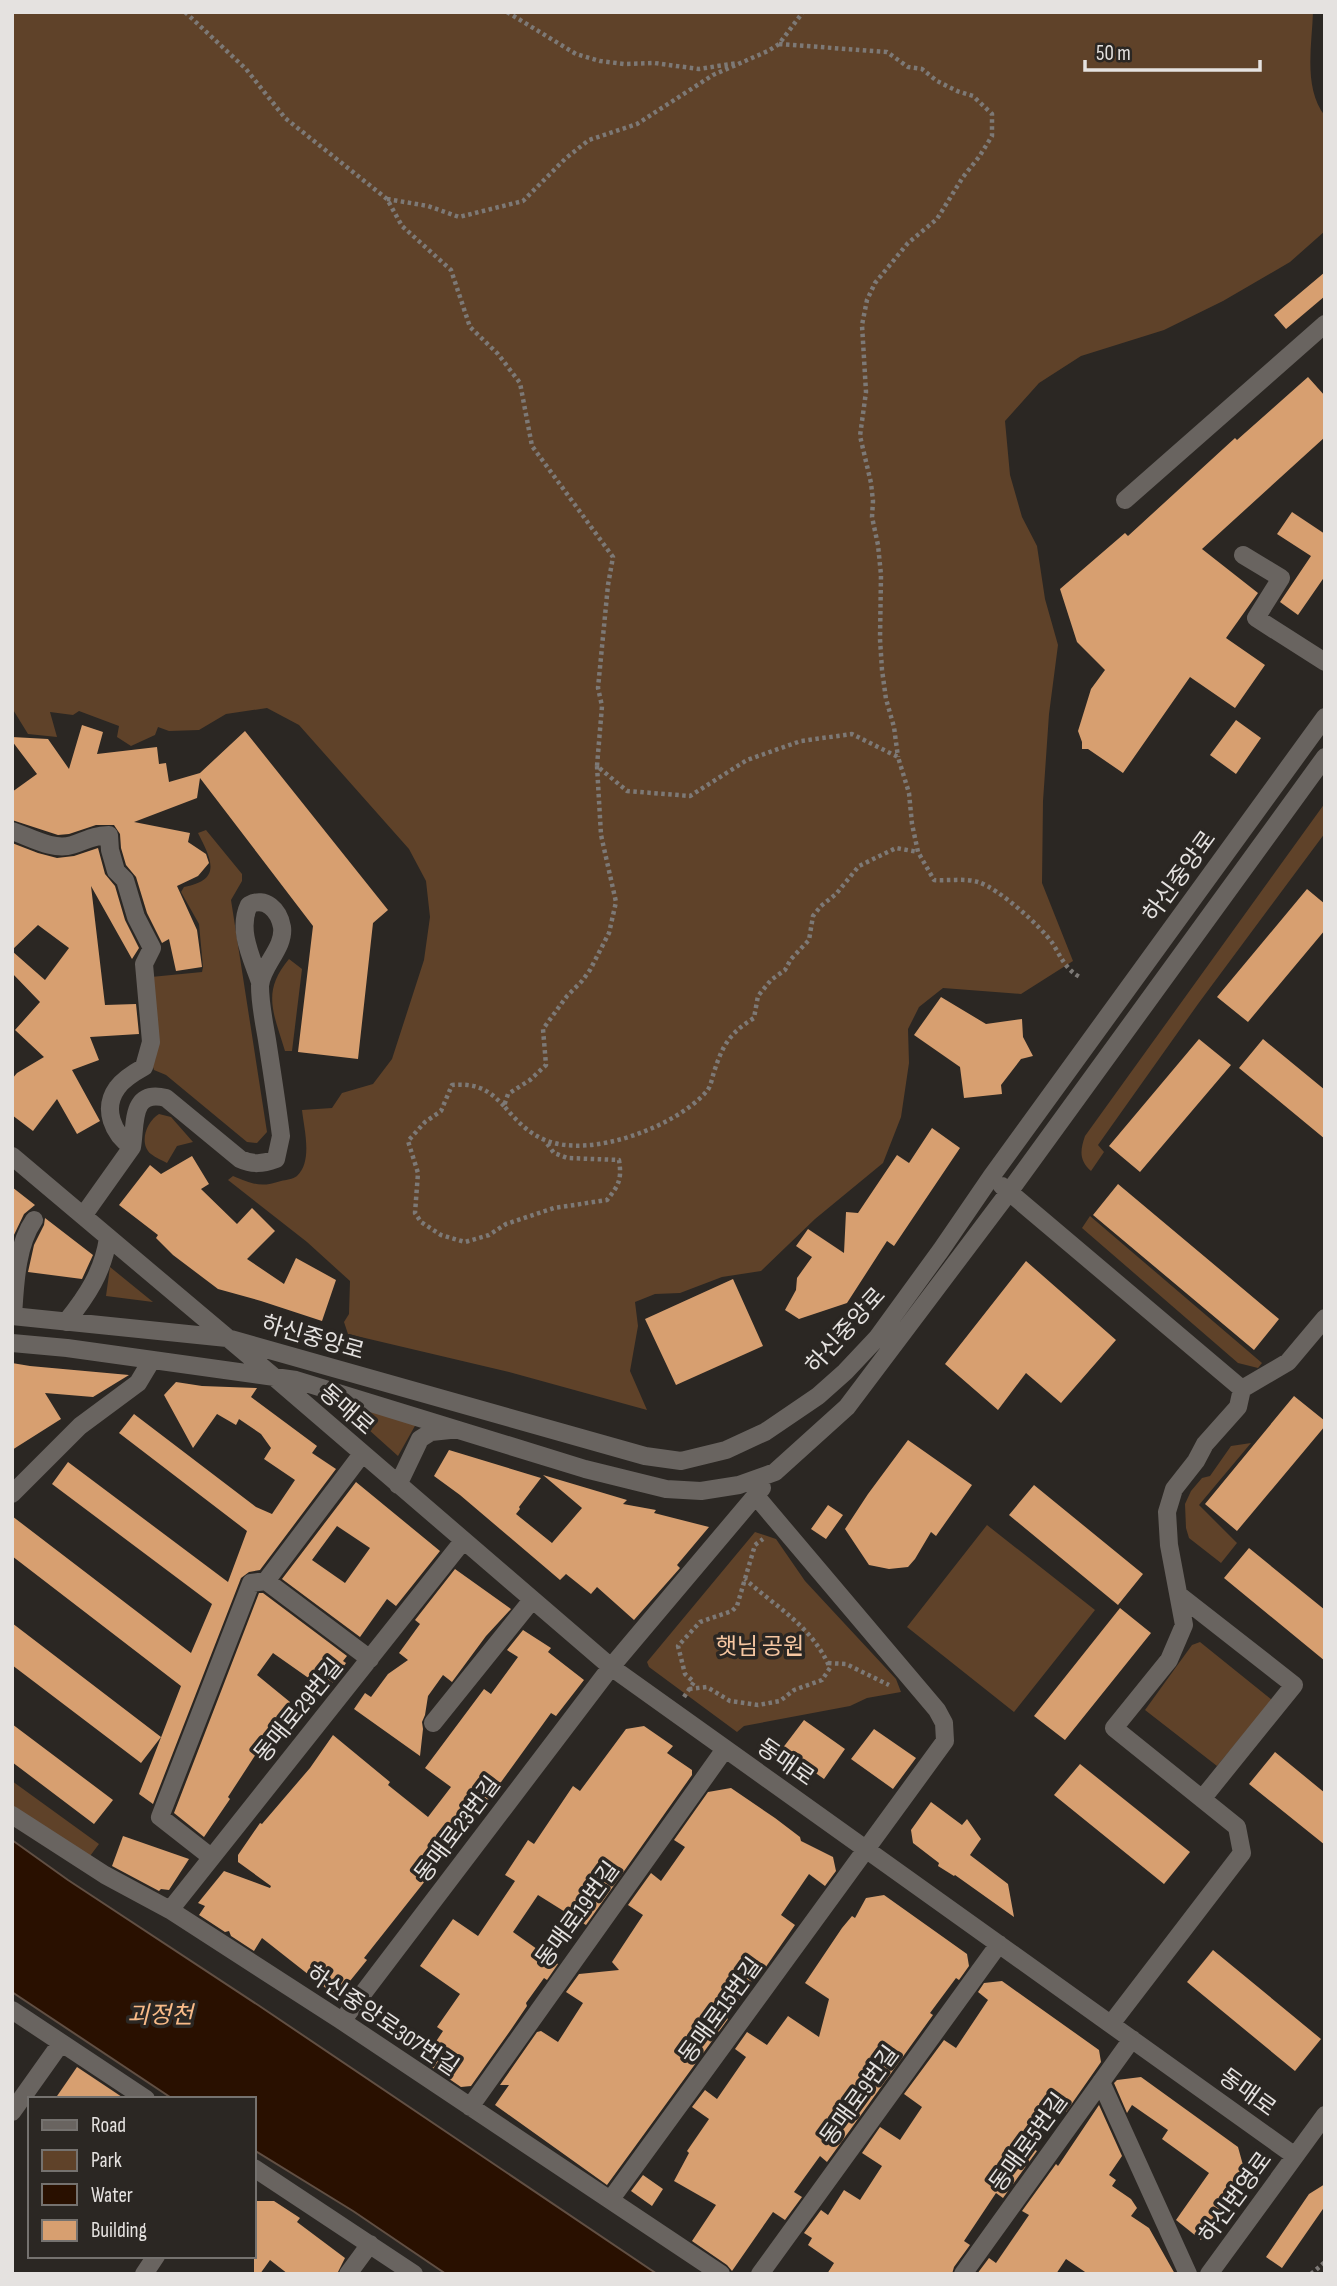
<svg xmlns="http://www.w3.org/2000/svg" width="1337" height="2286" viewBox="0 0 1337 2286" font-family="'Sofia Sans Condensed','Noto Sans KR',sans-serif">
<style>
.green{fill:#5f4229}
.water{fill:#291000;stroke:#614f43;stroke-width:2}
.building{fill:#d79f70;fill-rule:evenodd}
.lines{fill:none;stroke-linecap:round;stroke-linejoin:round}
.path{stroke:#7d7976;stroke-width:4.5;stroke-dasharray:3.5 3.5;stroke-linecap:butt}
.minor{stroke:#696460;stroke-width:18}
.labels{text-anchor:middle;stroke-width:7;stroke-linejoin:round;paint-order:stroke}
.street-label{font-size:23px;fill:#e5e2e0;stroke:#2b2723}
.park-label{font-size:23px;fill:#f6c7a2;stroke:#2b2723}
.water-label{font-size:24px;font-style:italic;fill:#f9bb88;stroke:#2b2723}
</style>
<rect width="100%" height="100%" fill="#2b2723"/>
<path class="green" d="M12,12H1313C1312,45 1303,88 1325,116V231L1290,262L1223,301L1164,330L1081,356L1039,383L1005,421L1010,475L1022,517L1037,546L1045,599L1058,645L1049,714L1043,801L1042,883L1073,961L1021,994L943,988L919,1007L908,1029L909,1063L901,1117L883,1163L815,1219L761,1271L722,1277L680,1293L655,1294L635,1302L638,1326L630,1371L647,1410L509,1372L348,1334L344,1322L349,1314L350,1281L307,1242L228,1180L233,1176C253,1184 260,1188 281,1181C286,1180 293,1179 297,1176C313,1161 304,1129 302,1110L332,1108L342,1093L373,1084L392,1059L424,960L430,917L426,881L409,849L299,725L267,708L226,714L199,730L169,731L158,727L155,735L131,746L117,737L119,726L79,711L73,715L50,712L57,737L28,734L12,708Z
M1325,803V833L1198,1004L1098,1145L1104,1152L1091,1171C1079,1160 1080,1151 1085,1136Z
M206,830L242,874V881L231,900L267,1132L257,1143L247,1142L166,1075L154,1070L152,1064L155,1060L156,1051L151,977L202,972L203,967L199,924L181,892L184,887C223,880 211,859 198,833Z
M289,959L302,969L292,1051H285C274,1014 261,992 289,959Z
M159,1114L171,1117L193,1142L177,1146L167,1163C162,1160 156,1158 151,1154C138,1143 147,1121 159,1114Z
M1090,1216L1262,1363L1258,1368L1238,1363L1082,1228Z
M110,1267L153,1302L106,1296Z
M339,1403L416,1424L398,1456Z
M1251,1443L1199,1505L1237,1543L1221,1563L1189,1538L1186,1528L1185,1504L1191,1491L1202,1478L1210,1476L1231,1446Z
M987,1525L1095,1610L1014,1712L907,1627Z
M755,1532L776,1539L805,1581L896,1679L901,1692L867,1698L850,1706L744,1726L737,1732L649,1667L647,1662Z
M1200,1642L1272,1700L1217,1766L1145,1710L1192,1645Z
M12,1781L99,1844L90,1856L12,1807Z"/>
<path class="water" d="M12,1840L68,1880L258,2005L657,2274H446L353,2211L254,2150V2099H173L12,1992Z"/>
<path class="building" d="M1325,272V296L1286,329L1274,315Z
M1308,377L1325,396V437L1202,549L1258,593L1226,638L1265,665L1235,708L1190,677L1123,773L1088,749H1082V742L1078,731L1091,689L1105,670L1077,642L1060,589L1125,533L1128,536L1235,438L1237,440Z
M1292,512L1325,534V576L1298,615L1280,602L1311,556L1277,534Z
M1236,720L1261,738L1236,774L1210,755Z
M82,725L103,732L97,754L157,747L159,764L166,763L169,782L200,773L245,731L388,910L373,923L358,1059L298,1052L313,926L200,778L197,798L134,822L190,833L188,842L206,854L209,863L198,876L177,886L197,930L202,967L176,971L169,939L162,943L147,913L136,877L126,865L121,848L120,834L114,825H96L69,834L58,835L12,820V792L37,774L12,741V737L48,739L69,769Z
M12,843L38,853L57,858L74,856L98,848L105,874L115,886L125,920L139,948L132,959L91,886L105,1005L136,1004L139,1034L90,1037L99,1060L72,1070L100,1121L77,1134L57,1099L33,1131L12,1115V1079L17,1073L44,1057L15,1030L40,1002L12,973V951L45,980L69,948L38,925L12,950Z
M1307,889L1325,904V930L1248,1022L1217,997Z
M941,997L986,1024L1022,1019L1023,1037L1033,1056L1021,1059L1001,1085L1002,1094L964,1098L960,1067L914,1035Z
M1199,1039L1231,1065L1140,1172L1109,1146Z
M1263,1039L1325,1090V1139L1239,1068Z
M932,1128L960,1148L894,1246L887,1241L847,1303L799,1319L785,1310L796,1290L797,1278L812,1257L796,1246L808,1229L844,1253L846,1212L858,1213L897,1155L909,1163Z
M192,1156L209,1184L201,1189L237,1224L252,1208L275,1231L247,1259L284,1284L296,1258L336,1280L322,1321L261,1301L218,1289L173,1255L156,1238L158,1235L119,1205L150,1165L161,1174Z
M1118,1184L1279,1319L1254,1350L1093,1215Z
M12,1187L35,1205L24,1214L12,1239Z
M45,1218L93,1255L82,1279L28,1272L34,1245L44,1225Z
M1026,1261L1116,1340L1061,1403L1026,1373L998,1410L945,1364Z
M733,1279L763,1346L676,1385L645,1319Z
M12,1363L30,1366L129,1375L93,1397L45,1393L61,1419L12,1450Z
M176,1382L202,1386L257,1388L251,1397L317,1446L312,1453L336,1469L260,1570L249,1572L241,1578L153,1804L139,1794L181,1686L12,1556V1516L191,1653L212,1604L52,1484L68,1462L228,1582L247,1531L119,1433L134,1414L256,1507L272,1514L295,1480L264,1459L271,1448L261,1434L239,1419L236,1425L217,1414L193,1448L164,1395Z
M1294,1396L1325,1421V1426L1237,1531L1205,1504Z
M908,1440L972,1485L936,1536L931,1532L915,1559L908,1567L889,1569L869,1565L845,1529L868,1494Z
M449,1450L541,1478L519,1507L520,1509L516,1514L552,1543L582,1508L543,1475L627,1500L623,1504L656,1510L654,1513L709,1527L677,1565L680,1568L634,1620L597,1587L591,1594L566,1574L560,1580L460,1495L434,1476Z
M356,1482L440,1551L396,1606L387,1599L360,1637L282,1579ZM337,1526L370,1548L345,1583L312,1560Z
M1034,1485L1143,1574L1118,1605L1009,1515Z
M828,1505L843,1515L826,1539L811,1529Z
M1249,1548L1325,1610V1661L1224,1578Z
M455,1569L511,1609L486,1636L452,1682L443,1675L428,1696L425,1715L422,1722L423,1729L420,1756L354,1709L365,1693L371,1697L388,1674L408,1660L399,1653L420,1624L415,1620Z
M259,1593H263L347,1656L343,1661L346,1663L333,1683L322,1675L317,1684L273,1653L257,1675L290,1702L228,1797L230,1799L204,1837L174,1813Z
M1120,1608L1151,1633L1065,1740L1034,1716Z
M12,1623L161,1737L141,1763L12,1665Z
M523,1630L551,1648L548,1652L584,1680L556,1716L551,1713L475,1818L364,1958L367,1960L337,1997L262,1938L254,1951L231,1936L229,1931L225,1932L199,1915L205,1906L198,1903L224,1871L270,1888L271,1886L238,1862V1855L260,1823L262,1824L310,1768L333,1735L390,1782L388,1785L428,1817L451,1787L425,1768L484,1689L491,1694L518,1657L507,1650Z
M804,1720L845,1749L824,1779L782,1749Z
M12,1724L113,1800L94,1824L12,1762Z
M644,1726L673,1746L667,1753L692,1770V1775L586,1925L538,1895L513,1932L558,1964L547,1980L544,1978L526,2003L527,2006L510,2031L471,2086L461,2087L423,2061L443,2031L437,2027L460,1994L420,1966L453,1919L478,1936L515,1881L505,1875L528,1840L534,1844L573,1786L580,1791L626,1729Z
M874,1729L916,1758L893,1789L851,1759Z
M1275,1752L1325,1793V1845L1249,1784Z
M1080,1764L1190,1852L1164,1884L1054,1795Z
M731,1788L775,1818L800,1837L801,1841L833,1857L836,1871L825,1886L809,1874L781,1915L795,1925L756,1981L753,1979L727,2018L728,2019L607,2185L495,2105L509,2085H500L537,2032L541,2031L558,2042L583,2003L566,1992L579,1974L619,1970L612,1962L643,1915L628,1905L651,1873L661,1881L685,1847L674,1840L708,1792Z
M931,1802L962,1825L967,1819L981,1839L970,1855L1008,1884L1014,1917L955,1875L954,1876L938,1866L939,1863L913,1843L911,1830Z
M123,1836L189,1859L169,1890L161,1889L159,1891L112,1866Z
M884,1895L967,1954L969,1966L959,1980L956,1978L930,2013L933,2015L827,2162L820,2156L794,2192L802,2197L785,2220L773,2212L732,2271L727,2265L692,2241L716,2205L674,2181L689,2153L687,2151L709,2119L692,2107L705,2090L717,2099L746,2057L735,2049L747,2032L767,2045L788,2016L819,2037L829,1999L805,1983L842,1928L852,1916L855,1918L866,1898Z
M1213,1950L1321,2039L1295,2071L1187,1982Z
M1002,1981L1099,2050L1101,2062L1066,2112L1055,2105L1028,2146L1037,2151L1003,2198L996,2193L964,2241L970,2245L954,2267L952,2274H827L834,2263L808,2245L812,2238L804,2233L821,2210L828,2215L844,2190L860,2200L882,2166L862,2153L880,2127L900,2140L922,2107L904,2094L944,2040L956,2048L988,2000L978,1992L984,1983Z
M77,2067L125,2099H55Z
M1141,2077L1238,2147L1246,2176L1201,2240L1176,2220L1209,2173L1162,2139L1168,2130L1132,2105L1127,2113L1114,2083L1117,2080Z
M1099,2105L1122,2156L1109,2175L1116,2180L1112,2186L1131,2199L1137,2208L1131,2216L1149,2228L1175,2274H1088L1066,2259L1056,2274H977L989,2258L996,2263L1029,2215L1022,2211L1056,2164L1058,2166Z
M643,2175L663,2189L652,2206L631,2191Z
M1325,2184V2206L1282,2268L1266,2257L1309,2194Z
M254,2201H274L300,2218L297,2222L345,2258L337,2274H288L270,2260L260,2274H254Z"/>
<g class="lines">
<path class="path" d="M185,12L246,69L285,118L387,199L402,226L451,270L470,327L498,354L520,383L532,446L613,557L608,585L598,688L602,706L597,766L627,791L690,796L747,760L801,741L852,734L898,757L909,793L912,824L918,852L934,880C947,881 965,878 978,882C998,888 1041,926 1053,944C1061,957 1066,970 1080,977
M507,12L576,54L600,61L624,64L654,63L699,69L737,63
M779,44L887,52L908,67L922,69L937,81L957,91L973,96L992,114V136L979,157L963,177L937,219L908,243L875,283L867,300L862,325L866,392L860,436L871,483L873,501L872,517L878,545L881,575L880,639L882,670L886,699L894,727L898,757
M387,199L428,206L459,217L523,201L566,158L589,140L637,124L713,75L768,51L779,44L803,12
M597,766L601,835L616,902L609,933L590,970L582,981L567,996L543,1029L546,1065L530,1080L508,1094L504,1106C516,1120 528,1133 545,1140C590,1159 676,1127 707,1091C711,1086 712,1078 714,1072C723,1044 730,1033 754,1018L758,996L771,980L785,970L791,959L809,940L813,916L821,906L836,894L859,866L896,848L918,852
M504,1106C488,1089 476,1083 452,1085L441,1111L425,1122L408,1141L418,1173L415,1213L421,1222L441,1235L465,1242L489,1235L506,1224L554,1208L607,1200C619,1185 622,1179 619,1160L567,1158L554,1153L545,1141
M828,1663L846,1664L889,1685
M689,1689L707,1687L730,1701L758,1705L780,1701L794,1690L822,1680L830,1668C812,1626 777,1608 745,1579
M684,1697L694,1682L685,1674L678,1646L700,1622L732,1611L737,1606L755,1545L763,1539
M1311,2274L1325,2262"/>
<path class="minor" d="M1125,500L1325,324
M1243,555L1281,578L1256,618L1325,662
M12,831C30,837 53,851 72,845C88,840 91,836 109,835L110,850L116,871L125,880L136,917L152,948L144,964L151,1042L144,1067C135,1072 123,1079 117,1088C102,1109 113,1134 132,1147L83,1216
M132,1147C136,1124 130,1089 166,1098L240,1159C253,1165 262,1164 276,1159L281,1136C277,1104 272,1072 267,1040C264,1022 260,1004 260,986C261,966 285,948 282,927C279,910 265,896 249,905C237,930 252,958 260,982
M12,1156L274,1377L611,1667L1295,2156
M1002,1186L1242,1389L1288,1362L1325,1318
M12,1316L227,1338L645,1456L681,1461L726,1450L765,1432L818,1396L845,1372L877,1338L941,1250L991,1177L1325,717
M13,1316C15,1286 16,1246 34,1220
M66,1322C87,1296 103,1272 108,1238
M12,1343L67,1348L296,1380L585,1469L666,1489L701,1491L739,1485L775,1472L847,1407L1009,1192L1325,757
M398,1485L420,1439L431,1432L450,1430
M12,1494L80,1426L138,1383L150,1363L149,1360
M266,1581L370,1659
M1179,1595L1294,1685L1202,1799
M433,1723L532,1600
M12,1815L105,1875L170,1910L342,2021L721,2274
M211,1857L160,1817L251,1583L266,1581L362,1454
M170,1910L463,1541
M12,2010L146,2099
M342,2021L611,1667L762,1488
M1111,2024L1242,1853L1237,1827L1114,1728L1169,1660L1184,1625L1169,1545L1167,1512L1174,1489L1196,1461L1205,1444L1238,1407L1242,1389
M1101,2082L1188,2274
M470,2107L725,1749
M12,2112L61,2043
M254,2168L414,2274
M611,2199L945,1741L944,1723L937,1710L755,1495
M144,2274L156,2256
M348,2274L370,2244
M760,2274L999,1944
M963,2274L1132,2039
M1209,2274L1325,2115"/>
</g>
<g class="labels">
<g class="street-label">
<text transform="translate(1179 876) rotate(-54)" y="8">하신중앙로</text>
<text transform="translate(845 1330) rotate(-48)" y="8">하신중앙로</text>
<text transform="translate(313 1337) rotate(16)" y="8">하신중앙로</text>
<text transform="translate(347 1409) rotate(41)" y="8">동매로</text>
<text transform="translate(298 1710) rotate(-51)" y="8">동매로29번길</text>
<text transform="translate(786 1762) rotate(35)" y="8">동매로</text>
<text transform="translate(457 1829) rotate(-53)" y="8">동매로23번길</text>
<text transform="translate(577 1914) rotate(-54)" y="8">동매로19번길</text>
<text transform="translate(720 2010) rotate(-54)" y="8">동매로15번길</text>
<text transform="translate(383 2020) rotate(34)" y="8">하신중앙로307번길</text>
<text transform="translate(1248 2092) rotate(36)" y="8">동매로</text>
<text transform="translate(859 2095) rotate(-54)" y="8">동매로9번길</text>
<text transform="translate(1028 2142) rotate(-54)" y="8">동매로5번길</text>
<text transform="translate(1235 2197) rotate(-54)" y="8">하신번영로</text>
</g>
<g class="park-label">
<text x="760" y="1654">햇님 공원</text>
</g>
<g class="water-label">
<text x="160" y="2023">괴정천</text>
</g>
</g>
<rect width="1337" height="2286" fill="none" stroke="#e5e2e0" stroke-width="28"/>
<rect x="28" y="2097" width="228" height="161" fill="#2b2723" stroke="#75726f" stroke-width="2"/>
<rect x="42" y="2120" width="35" height="10" fill="#696460" stroke="#75726f" stroke-width="2"/>
<text x="91" y="2132" font-size="21" fill="#e5e2e0">Road</text>
<rect x="42" y="2150" width="35" height="21" fill="#5f4229" stroke="#75726f" stroke-width="2"/>
<text x="91" y="2167" font-size="21" fill="#e5e2e0">Park</text>
<rect x="42" y="2184" width="35" height="21" fill="#291000" stroke="#75726f" stroke-width="2"/>
<text x="91" y="2202" font-size="21" fill="#e5e2e0">Water</text>
<rect x="42" y="2220" width="35" height="21" fill="#d79f70" stroke="#75726f" stroke-width="2"/>
<text x="91" y="2237" font-size="21" fill="#e5e2e0">Building</text>
<path d="M1085 60v10h175v-10" fill="none" stroke="#e5e2e0" stroke-width="3.5"/>
<text x="1096" y="60" font-size="21" fill="#e5e2e0" stroke="#2b2723" stroke-width="5" paint-order="stroke">50 m</text>
</svg>
